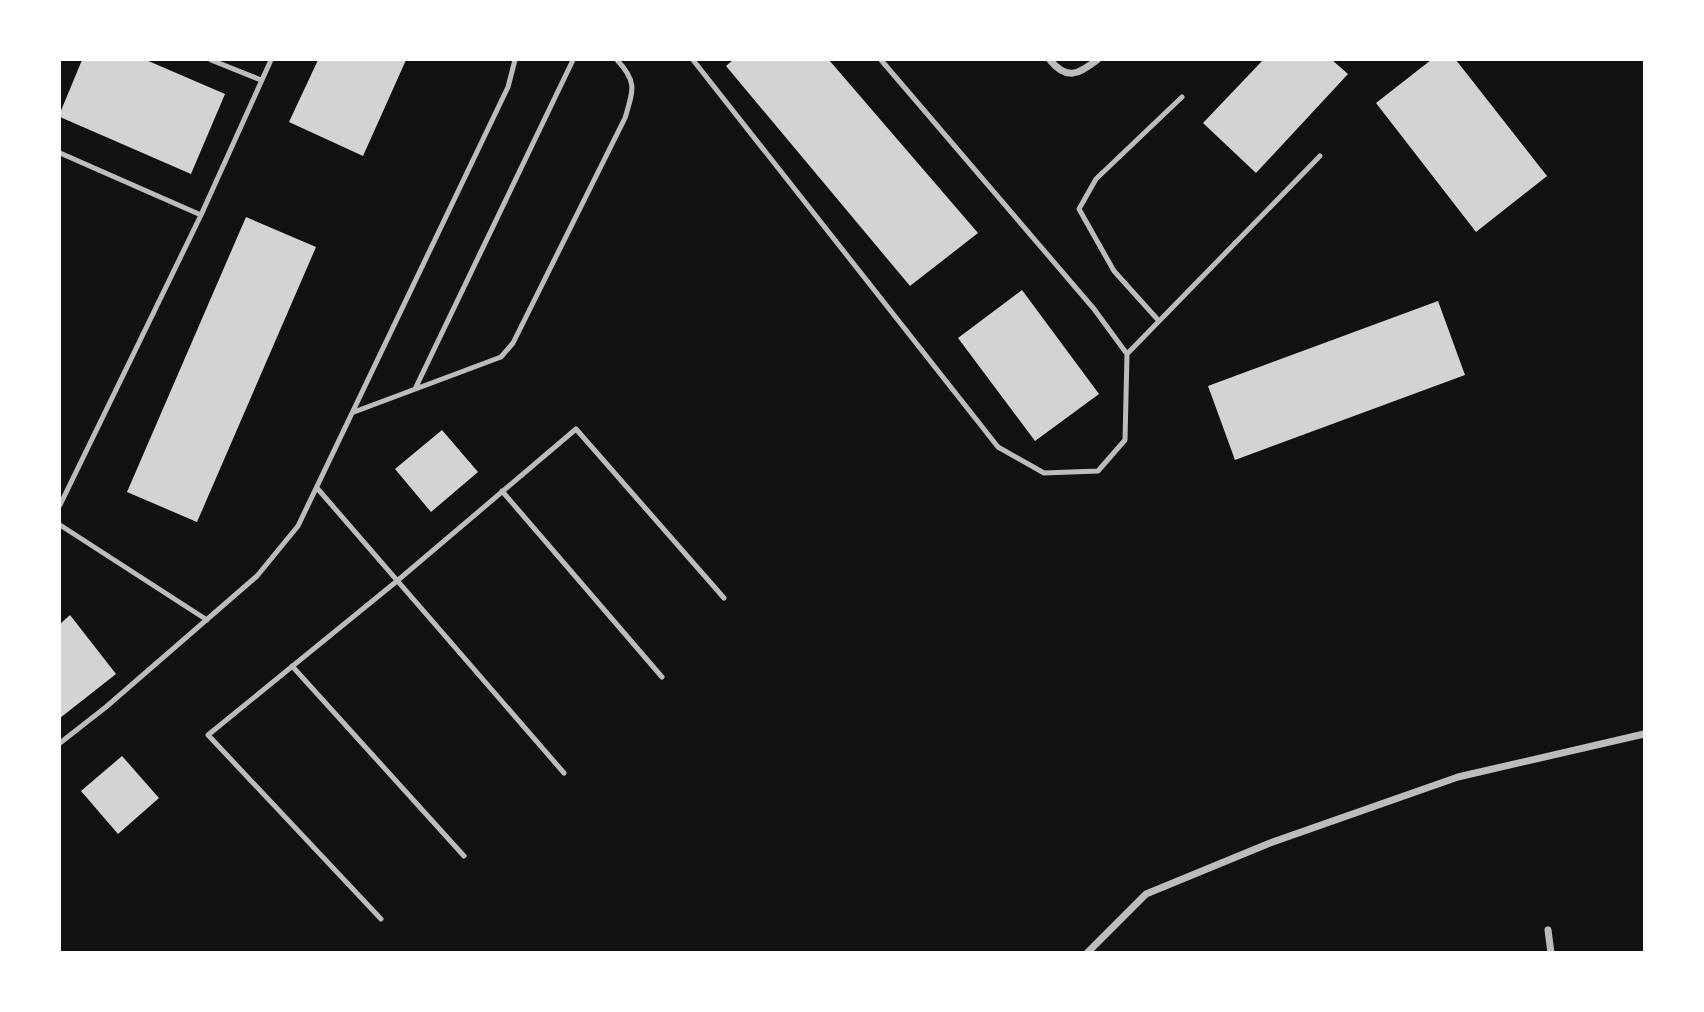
<svg xmlns="http://www.w3.org/2000/svg" width="1704" height="1012" viewBox="0 0 1704 1012" font-family="Roboto,sans-serif">
<style>
.building{fill:#d3d3d3}
.lines{fill:none;stroke-linecap:round;stroke-linejoin:round}
.service{stroke:#bcbcbc;stroke-width:5}
.minor{stroke:#bcbcbc;stroke-width:7}
</style>
<rect width="100%" height="100%" fill="#111"/>
<path class="building" d="M82,60H146L225,94L191,174L60,117V113Z
M318,60H406L363,156L289,122Z
M733,60H829L978,233L910,286L726,66Z
M1263,60H1332L1348,74L1256,173L1203,123Z
M1431,60H1456L1547,176L1476,232L1376,103Z
M246,217L316,247L197,522L127,492Z
M1022,290L1099,394L1035,441L958,338Z
M1438,301L1465,375L1235,460L1208,386Z
M442,430L478,472L431,512L395,469Z
M70,615L116,674L60,718V624Z
M122,756L159,798L118,834L81,791Z"/>
<g class="lines">
<path class="service" d="M211,60L261,80
M693,60L998,447L1044,473L1098,471L1125,440L1127,354L1094,309L881,60
M60,153L201,215L60,505
M201,215L271,60
M1159,321L1114,271L1079,209L1096,179L1182,97
M1127,354L1320,156
M415,389L573,60
M354,412L501,357L513,343L625,118C633,91 638,82 617,60
M317,488L564,773
M502,491L662,677
M60,525L207,620
M292,666L464,856
M60,743L106,707L257,576L298,526L508,87L515,60
M381,919L208,735L397,581L576,429L724,598"/>
<path class="minor" d="M1050,60C1067,81 1079,74 1097,60
M1548,930L1551,953
M1087,953L1146,894L1270,843L1458,777L1644,734"/>
</g>
<rect width="1704" height="1012" fill="none" stroke="#ffffff" stroke-width="122"/>
</svg>
